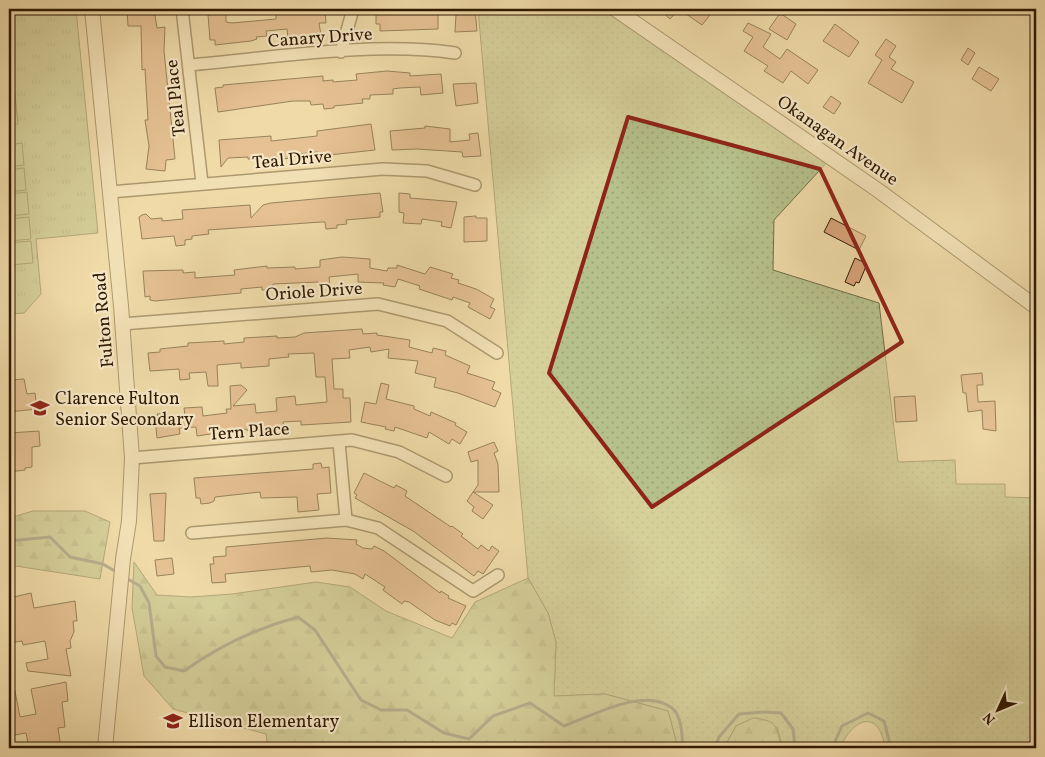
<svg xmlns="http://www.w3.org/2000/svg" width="1045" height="757" viewBox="0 0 1045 757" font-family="Vollkorn,serif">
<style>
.grass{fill:url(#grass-dots);stroke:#726c45}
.forest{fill:url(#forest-firs);stroke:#726c45}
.park{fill:url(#park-tufts);stroke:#726c45}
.pitch{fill:#b6c08a;stroke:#726c45}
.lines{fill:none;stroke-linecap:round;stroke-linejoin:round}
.stream{stroke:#72786c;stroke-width:3}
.building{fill:#d9a27a;stroke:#2f1900}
.minor-casing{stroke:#5f492a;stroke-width:14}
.tertiary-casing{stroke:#5f492a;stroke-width:16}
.minor{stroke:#f5e7c6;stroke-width:11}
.tertiary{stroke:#f5e7c6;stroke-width:14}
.marked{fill:none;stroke:#8f2418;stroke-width:4;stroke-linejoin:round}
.labels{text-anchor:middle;stroke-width:4.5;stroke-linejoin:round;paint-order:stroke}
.street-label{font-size:18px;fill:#2f1900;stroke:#f5e7c6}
.poi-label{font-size:18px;fill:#2f1900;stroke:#f5e7c6;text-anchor:start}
</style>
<defs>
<pattern id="grass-dots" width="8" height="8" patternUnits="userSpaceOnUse" patternTransform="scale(1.25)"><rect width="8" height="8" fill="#b6c08a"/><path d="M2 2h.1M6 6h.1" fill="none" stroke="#9da475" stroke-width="1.8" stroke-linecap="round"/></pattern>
<pattern id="forest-firs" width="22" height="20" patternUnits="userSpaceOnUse" patternTransform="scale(1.25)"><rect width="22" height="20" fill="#b6c08a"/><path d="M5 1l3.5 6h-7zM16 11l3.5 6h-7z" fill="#9da475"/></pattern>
<pattern id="park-tufts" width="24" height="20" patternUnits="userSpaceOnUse" patternTransform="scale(1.25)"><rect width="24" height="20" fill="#b6c08a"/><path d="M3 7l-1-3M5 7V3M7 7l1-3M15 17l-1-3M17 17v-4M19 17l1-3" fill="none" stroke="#9da475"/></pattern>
</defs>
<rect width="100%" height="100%" fill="#efdaa8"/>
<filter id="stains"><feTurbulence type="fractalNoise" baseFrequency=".004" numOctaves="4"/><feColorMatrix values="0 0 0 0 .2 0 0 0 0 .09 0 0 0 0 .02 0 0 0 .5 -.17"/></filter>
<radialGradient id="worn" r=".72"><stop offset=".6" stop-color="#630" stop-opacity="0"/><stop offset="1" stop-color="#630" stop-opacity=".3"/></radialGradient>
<path class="grass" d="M478,9H613L830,159L774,220L773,270L879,303L898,462L955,460L956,484H1005V497L1036,498V748H885C879,708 853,718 840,748H783L777,727L736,726L724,748H678L668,711L605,694L554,696L556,642L548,613L528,578Z"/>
<path class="forest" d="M33,511H85L110,522L100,579L9,565V518Z
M134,562L157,595L191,597L232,594L316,582L350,587L386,611L452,638L475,602L528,578L548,613L556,642L554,696L605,694L668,711L678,748H268L266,734L173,709L144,676L132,608Z
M753,718C775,720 776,724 781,745L776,748H724L736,726Z"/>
<path class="park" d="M9,9H76L98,233L36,239L41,294L24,313L9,314Z"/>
<path class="pitch" d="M9,36L18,124L9,125Z
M22,143L24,165L9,167V145Z
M24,168L26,190L9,192V170Z
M27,192L29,214L9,216V194Z
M29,217L31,239L9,241V219Z
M31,241L33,263L9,265V243Z"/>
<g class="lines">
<path class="stream" d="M9,541L50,537L70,557L103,564L118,573
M126,578L140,586L149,603L156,656L165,667L184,671C219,646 257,628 298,617L315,630L361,700L381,710H407L444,733L469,739L493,716L530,703L564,726C592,716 645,686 672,708C682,716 682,736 683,748
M715,748L719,737L739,714L765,712L781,713L793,729L795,748
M832,748L842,726L868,713L884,721L891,748"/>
</g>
<path class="building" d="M127,9H154L157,28L165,27L164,51L175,159L166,160L165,171L146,169L149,146L145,120H148L145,69L142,70L141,26H128Z
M281,9H325L326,23H319L321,35L288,38L287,29L266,31L267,36L256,37L257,39L251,41L215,45V40H210L208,15L226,13V22L232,23L276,19V13H281Z
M414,9H423V12H438V29L380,31V24H376V12L414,13Z
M659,9H702L710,15L702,25L679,9L670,19Z
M475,10L477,31L455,32L456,15Z
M780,13L796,24L787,40L769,29Z
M748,23L771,34L763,47L780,59L787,49L818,70L808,84L791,71L783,83L764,71L768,66L744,51L753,37L743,31Z
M835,24L859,42L849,57L823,41Z
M886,39L896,46L889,57L896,62L891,69L914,82L902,103L868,83L882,60L875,55Z
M968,48L975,53L968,65L961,60Z
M979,67L999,79L991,91L972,79Z
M387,71L410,73V76L441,74L443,93L421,95L420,87L400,88L393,89V94L370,95V99H362L363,103L334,106V108L324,109L323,104L311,105L310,101H293L218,112L215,88L223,87V85L323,76V81L333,80V82L357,80L356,74Z
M476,83L478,103L456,106L453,84Z
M831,96L841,103L834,114L823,107Z
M371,124L375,150L329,155H319L318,152L298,154L292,158L272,160L263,161V158L248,159V157L228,158L221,167L219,140L271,136V141L317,136V131Z
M425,126L450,129V142L470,140L469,134L478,133L481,156L463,157L462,152L417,149L392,150L390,131L425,128Z
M380,193L383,212H380V217L346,220L347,224L337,225V228L326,229L325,222H321L208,230L209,234L192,236V239L185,240V245L176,246L174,236L142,239L139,217L142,215L146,214L151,219L162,218V221L183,219L182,210L250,205L251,218L263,205L271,203Z
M399,193L410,194V198L457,202L451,228L441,226L442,222L422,219L421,224L403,223L404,213L399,212Z
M476,216V218H487V241L464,242V217Z
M831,218L866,236L859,250L824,232Z
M342,257L370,259V268L387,271L388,268H397V265L425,274L430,267L453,274L451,278L459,280L458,283L476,289L494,299L490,307L495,309L490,319L468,307L470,303L453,297L452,300L419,289L420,286L398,279L395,287L383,285L384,283L358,282V274L329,277L330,285L319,286L318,282L273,284V289L262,290V287L241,289V293L155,301L150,300V296L145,297L143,271L183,270V273L195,272V278L235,275L234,270L267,266V268L295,267V269L320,267V260Z
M855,258L867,264L859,283L856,282L854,286L845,282Z
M362,329L363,334L377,333V335L410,340L409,347L432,353L433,348L446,351L445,355L470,366L467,373L495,382L492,389L501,393L495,407L458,393L434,387L436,378L415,373L418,361L388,358L389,349L371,352L370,347L349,350L350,358L332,359L334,389H343V398H350L351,422L301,425V421L283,422L284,428L250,431L244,429L197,436L196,427L179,428L180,434L157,438L155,418H158L157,414L167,413L168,417L185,416L184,408L202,407L203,416L227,413L226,409H231L230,386L241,385L247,390L233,406L255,404L256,413L277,411L276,398L295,396L296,405L327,402L325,377H316L314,353L288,354L289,357L269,359V366L241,368V363L217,365L218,386H208L206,372L189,373L190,379L180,380L179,369L150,371L148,353L160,352V349L188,346V343L224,341V344L244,342V338L277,336V338L295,337L304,333Z
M982,373L983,385H977L978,402L995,401L996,431L983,429L982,410L968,412L966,393H963L961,375Z
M24,379L27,394L35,393L37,409L9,412V380Z
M381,383L389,385L386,399L414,406V409L430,416L431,412L456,423L455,425L467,432L460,444L452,439L449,444L429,432L427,438L395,427L394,431L385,429L386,427L361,422L365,402L376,404Z
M915,396L917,421L896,422L894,397Z
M39,431L40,446L32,447V467L25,468V470L9,472V433Z
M494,442L498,451L494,453L498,464L499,492H473L478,485V460L471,462L468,452Z
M321,463L322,468L329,467L331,493L317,494L319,510L298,512L297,497L261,498L260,492L215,497L214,501L210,503L201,504L200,498H196L194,478L313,469V464Z
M364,473L394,488L396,485L407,491L405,496L451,527L452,526L463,534L461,536L478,549L481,545L489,551L492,546L499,551L483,574L478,571L474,576L413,531L355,498L357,495L354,493Z
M473,492L493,505L483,519L472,511L474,507L467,501Z
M166,493L164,541H154L150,494Z
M327,538L357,540L356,544L363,548L372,549L374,546L384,551L440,593L441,591L449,596L448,598L466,606L456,625L452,623L450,626L435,620L409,602L404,601L402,604L383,590L385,587L365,574L363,579L355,574L332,570L311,572L310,566L225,574L226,582L212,583L210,564H214L213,557L226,556V547Z
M172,558L174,574L157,576L155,560Z
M31,593L34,608L75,601L77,621H73L74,632L70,641L71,648L66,649L71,676L28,671L26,663L48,659L45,641L23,645L22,641L9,643V598Z
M13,681L20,717L36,714L31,689L66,682L68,701L62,702L65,727L58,728L61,748H29L26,733L9,736V682Z"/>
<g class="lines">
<g class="minor-casing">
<path id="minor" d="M182,9L202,183
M341,52L353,9
M189,65C273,58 371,41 455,53
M110,192L383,169L427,171L475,185
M122,324L378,304L447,321L497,353
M339,442L346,520
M132,458L352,440L399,452L446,476
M192,533L346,520L378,528L473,591L498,575"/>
</g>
<g class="tertiary-casing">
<path id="tertiary" d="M92,9L121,306L132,458L129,521L123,559L105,748
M615,9L879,191L1036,307"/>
</g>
<use href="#minor" class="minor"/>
<use href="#tertiary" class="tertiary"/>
</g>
<path d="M0 0H1045V757H0ZM628,117L820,169L902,342L652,507L549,373Z" fill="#efdaa8" fill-opacity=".55" fill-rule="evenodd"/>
<path class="marked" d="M628,117L820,169L902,342L652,507L549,373Z"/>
<defs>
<g id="school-bare" transform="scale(1.5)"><path d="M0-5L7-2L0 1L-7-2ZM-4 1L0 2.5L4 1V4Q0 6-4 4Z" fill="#8f2418" stroke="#f5e7c6" stroke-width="2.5" paint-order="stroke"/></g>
</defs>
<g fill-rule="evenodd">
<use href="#school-bare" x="40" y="408"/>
<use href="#school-bare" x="173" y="721"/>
</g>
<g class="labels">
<g class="street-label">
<text transform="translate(320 37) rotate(-4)" y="6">Canary Drive</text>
<text transform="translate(175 98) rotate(-96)" y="6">Teal Place</text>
<text transform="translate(838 140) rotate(35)" y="6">Okanagan Avenue</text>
<text transform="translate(292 159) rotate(-5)" y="6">Teal Drive</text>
<text transform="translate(314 291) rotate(-4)" y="6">Oriole Drive</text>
<text transform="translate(103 320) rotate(-95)" y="6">Fulton Road</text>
<text transform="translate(249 431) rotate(-4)" y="6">Tern Place</text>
</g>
<g class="poi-label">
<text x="55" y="404">Clarence Fulton<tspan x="55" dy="21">Senior Secondary</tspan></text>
<text x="188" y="727">Ellison Elementary</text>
</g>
</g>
<rect width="1045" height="757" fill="none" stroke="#efdaa8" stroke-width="30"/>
<rect x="10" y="10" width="1025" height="737" fill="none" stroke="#2f1900" stroke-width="2.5"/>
<rect x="15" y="15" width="1015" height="727" fill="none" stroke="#2f1900"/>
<g transform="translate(998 710) rotate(226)" stroke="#f5e7c6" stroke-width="4" paint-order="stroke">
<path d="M0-4L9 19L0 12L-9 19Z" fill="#2f1900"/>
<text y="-8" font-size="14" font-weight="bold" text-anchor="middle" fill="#2f1900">N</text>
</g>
<rect width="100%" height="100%" filter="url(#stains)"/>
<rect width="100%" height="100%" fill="url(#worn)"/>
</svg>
